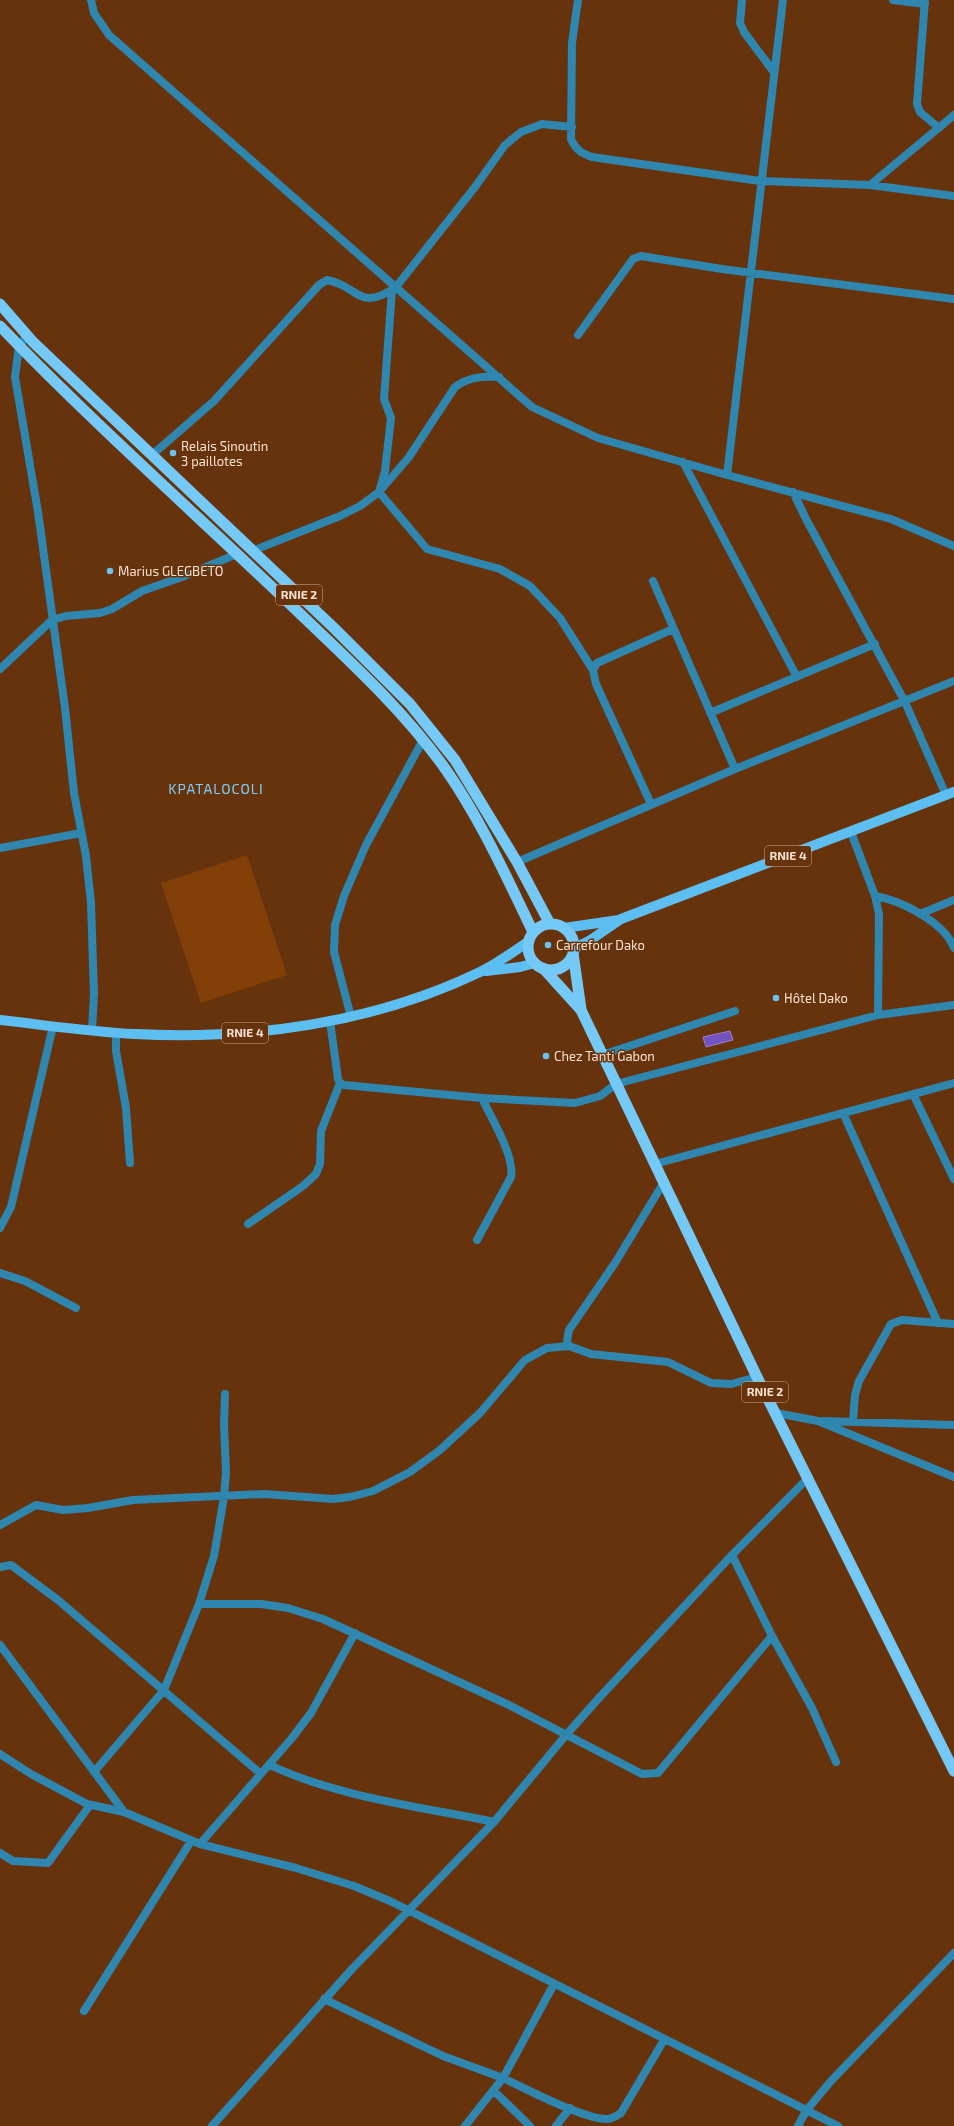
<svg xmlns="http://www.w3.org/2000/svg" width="954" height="2126" viewBox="0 0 954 2126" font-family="'Exo 2',sans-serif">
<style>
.pitch{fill:#824008}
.water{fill:#7353c2;stroke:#9c7ec7}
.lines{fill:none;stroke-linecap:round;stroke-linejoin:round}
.minor{stroke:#2f86af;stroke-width:8}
.primary{stroke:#5dbff1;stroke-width:10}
.trunk{stroke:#74c9f6;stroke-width:11}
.poi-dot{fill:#6ac3f1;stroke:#66330c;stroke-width:1.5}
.labels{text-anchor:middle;stroke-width:3;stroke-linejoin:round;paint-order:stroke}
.shield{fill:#66330c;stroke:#cead97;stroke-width:1}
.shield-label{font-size:12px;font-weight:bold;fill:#fbe1d2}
.poi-label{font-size:13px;fill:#fbe1d2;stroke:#66330c;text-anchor:start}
.neighbourhood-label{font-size:14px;letter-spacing:1px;fill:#7dcef9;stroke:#66330c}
</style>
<rect width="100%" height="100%" fill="#66330c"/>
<path class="pitch" d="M247,855L287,975L201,1003L161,883Z"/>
<path class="water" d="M730,1031L733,1040L706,1047L703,1037Z"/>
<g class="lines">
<path class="minor" d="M91,0L94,13L109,35L532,407L598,438L727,475L783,0
M578,0L572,43L571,139C576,150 581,153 592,157L760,181L870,185L954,196
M742,0L740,23L744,32L773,71
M893,0L925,4
M925,0L917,104L920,112L939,128
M870,185L954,115
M392,290L384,399L391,418L385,471L379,492L427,549L500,569L530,586L560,618L593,670
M578,335L633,259L641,256L722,269L954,299
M27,336L19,346L15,377L38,512L65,708L74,793L86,856L91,903L94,994L92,1030
M152,455L214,401L319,285L327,280C360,286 358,313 396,287L475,187L505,145L521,132L542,124L572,127
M683,462L797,677
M727,475L891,519L954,546
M793,492L806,519L905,702L946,795
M252,551L340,516L360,506L379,492L409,457L455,387C469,377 482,376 499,377
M653,581L735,769
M0,669L52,620L66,616L100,613L112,609L142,591L182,577L237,554
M710,713L875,644
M651,804L596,684L593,670L597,663L673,629
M851,832L875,896L879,914L878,1015
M0,848L81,833
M517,862L735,769L954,681
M875,896C901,900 945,923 954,948
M920,914L954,900
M351,1017L334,952L335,925L344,896L366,845L423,740
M330,1021L338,1079L340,1083L344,1085L482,1098L575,1103L600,1096L616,1084L878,1015L954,1005
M116,1033V1051L126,1108L130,1163
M602,1055L735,1011
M913,1094L954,1179
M843,1113L938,1323
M655,1164L954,1083
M664,1182L615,1263L569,1330L567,1341L569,1346L591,1354L668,1362L711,1383L731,1384L757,1377
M248,1224L303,1186L316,1174L320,1164L321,1131L340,1083
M0,1228L11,1207L53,1026
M477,1240L511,1177C515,1156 491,1118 482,1098
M0,1273L25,1281L76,1308
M776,1413L818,1421L954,1477
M823,1421L954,1425
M853,1422L855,1395L859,1381L891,1324L902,1320L954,1324
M0,1525L36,1505L63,1510L88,1508L133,1500L264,1494L333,1499L350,1497L373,1491L410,1472L440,1450L480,1413L525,1360L547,1348L569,1346
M732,1555L772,1636L812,1708L836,1762
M0,1567L11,1565L58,1600L261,1774
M199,1604H261L288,1608L323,1619L509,1705L642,1774L658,1773L772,1636
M0,1645L124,1812
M0,1754L31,1774L87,1804L124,1812L200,1844L296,1868L354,1886L390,1901L838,2126
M270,1765C337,1797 422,1807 494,1822
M94,1772L164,1690L199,1604L214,1556L224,1497L226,1472L224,1425L225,1394
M200,1844L292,1738L311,1713L355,1633
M0,1853L13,1861L48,1863L90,1805
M324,1999L443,2056L503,2078L554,1984
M84,2011L191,1841
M494,2091L530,2126
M212,2126L352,1969L494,1822L566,1735L599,1698L732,1555L809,1477
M465,2126L503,2078C526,2089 583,2119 607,2119C612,2119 616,2116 621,2113L664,2040
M556,2126L570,2108
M798,2126L806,2111L831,2081L954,1953"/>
<path class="primary" d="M564,928L619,920
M574,948L589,941L621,919L954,792
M486,971L520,967L535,963
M0,1020C45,1025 90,1032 135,1034C253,1040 374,1023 480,972C497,964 513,952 529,941"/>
<path class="trunk" d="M0,304L33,342L335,629L410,704L455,760L517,862L550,924
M0,326C94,424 195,513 292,606C345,657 401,707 444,767C480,818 506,876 533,932
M528 947a23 23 0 1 1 46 0a23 23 0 1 1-46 0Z
M573,953L581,1009
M543,968L581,1010L757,1377L954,1771"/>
</g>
<g class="poi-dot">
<circle cx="173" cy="453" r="4"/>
<circle cx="110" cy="571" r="4"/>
<circle cx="548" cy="945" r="4"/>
<circle cx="776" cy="998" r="4"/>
<circle cx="546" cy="1056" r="4"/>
</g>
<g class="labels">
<g class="shield">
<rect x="276" y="585" width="46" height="20" rx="3"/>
<rect x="765" y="846" width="46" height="20" rx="3"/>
<rect x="222" y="1023" width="46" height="20" rx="3"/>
<rect x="742" y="1382" width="46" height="20" rx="3"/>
</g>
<g class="shield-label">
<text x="299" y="599">RNIE 2</text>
<text x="788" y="860">RNIE 4</text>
<text x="245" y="1037">RNIE 4</text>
<text x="765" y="1396">RNIE 2</text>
</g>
<g class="poi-label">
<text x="181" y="451">Relais Sinoutin<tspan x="181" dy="15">3 paillotes</tspan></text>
<text x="118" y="576">Marius GLEGBETO</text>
<text x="556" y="950">Carrefour Dako</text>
<text x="784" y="1003">Hôtel Dako</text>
<text x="554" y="1061">Chez Tanti Gabon</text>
</g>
<g class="neighbourhood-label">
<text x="216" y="794">KPATALOCOLI</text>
</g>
</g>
</svg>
